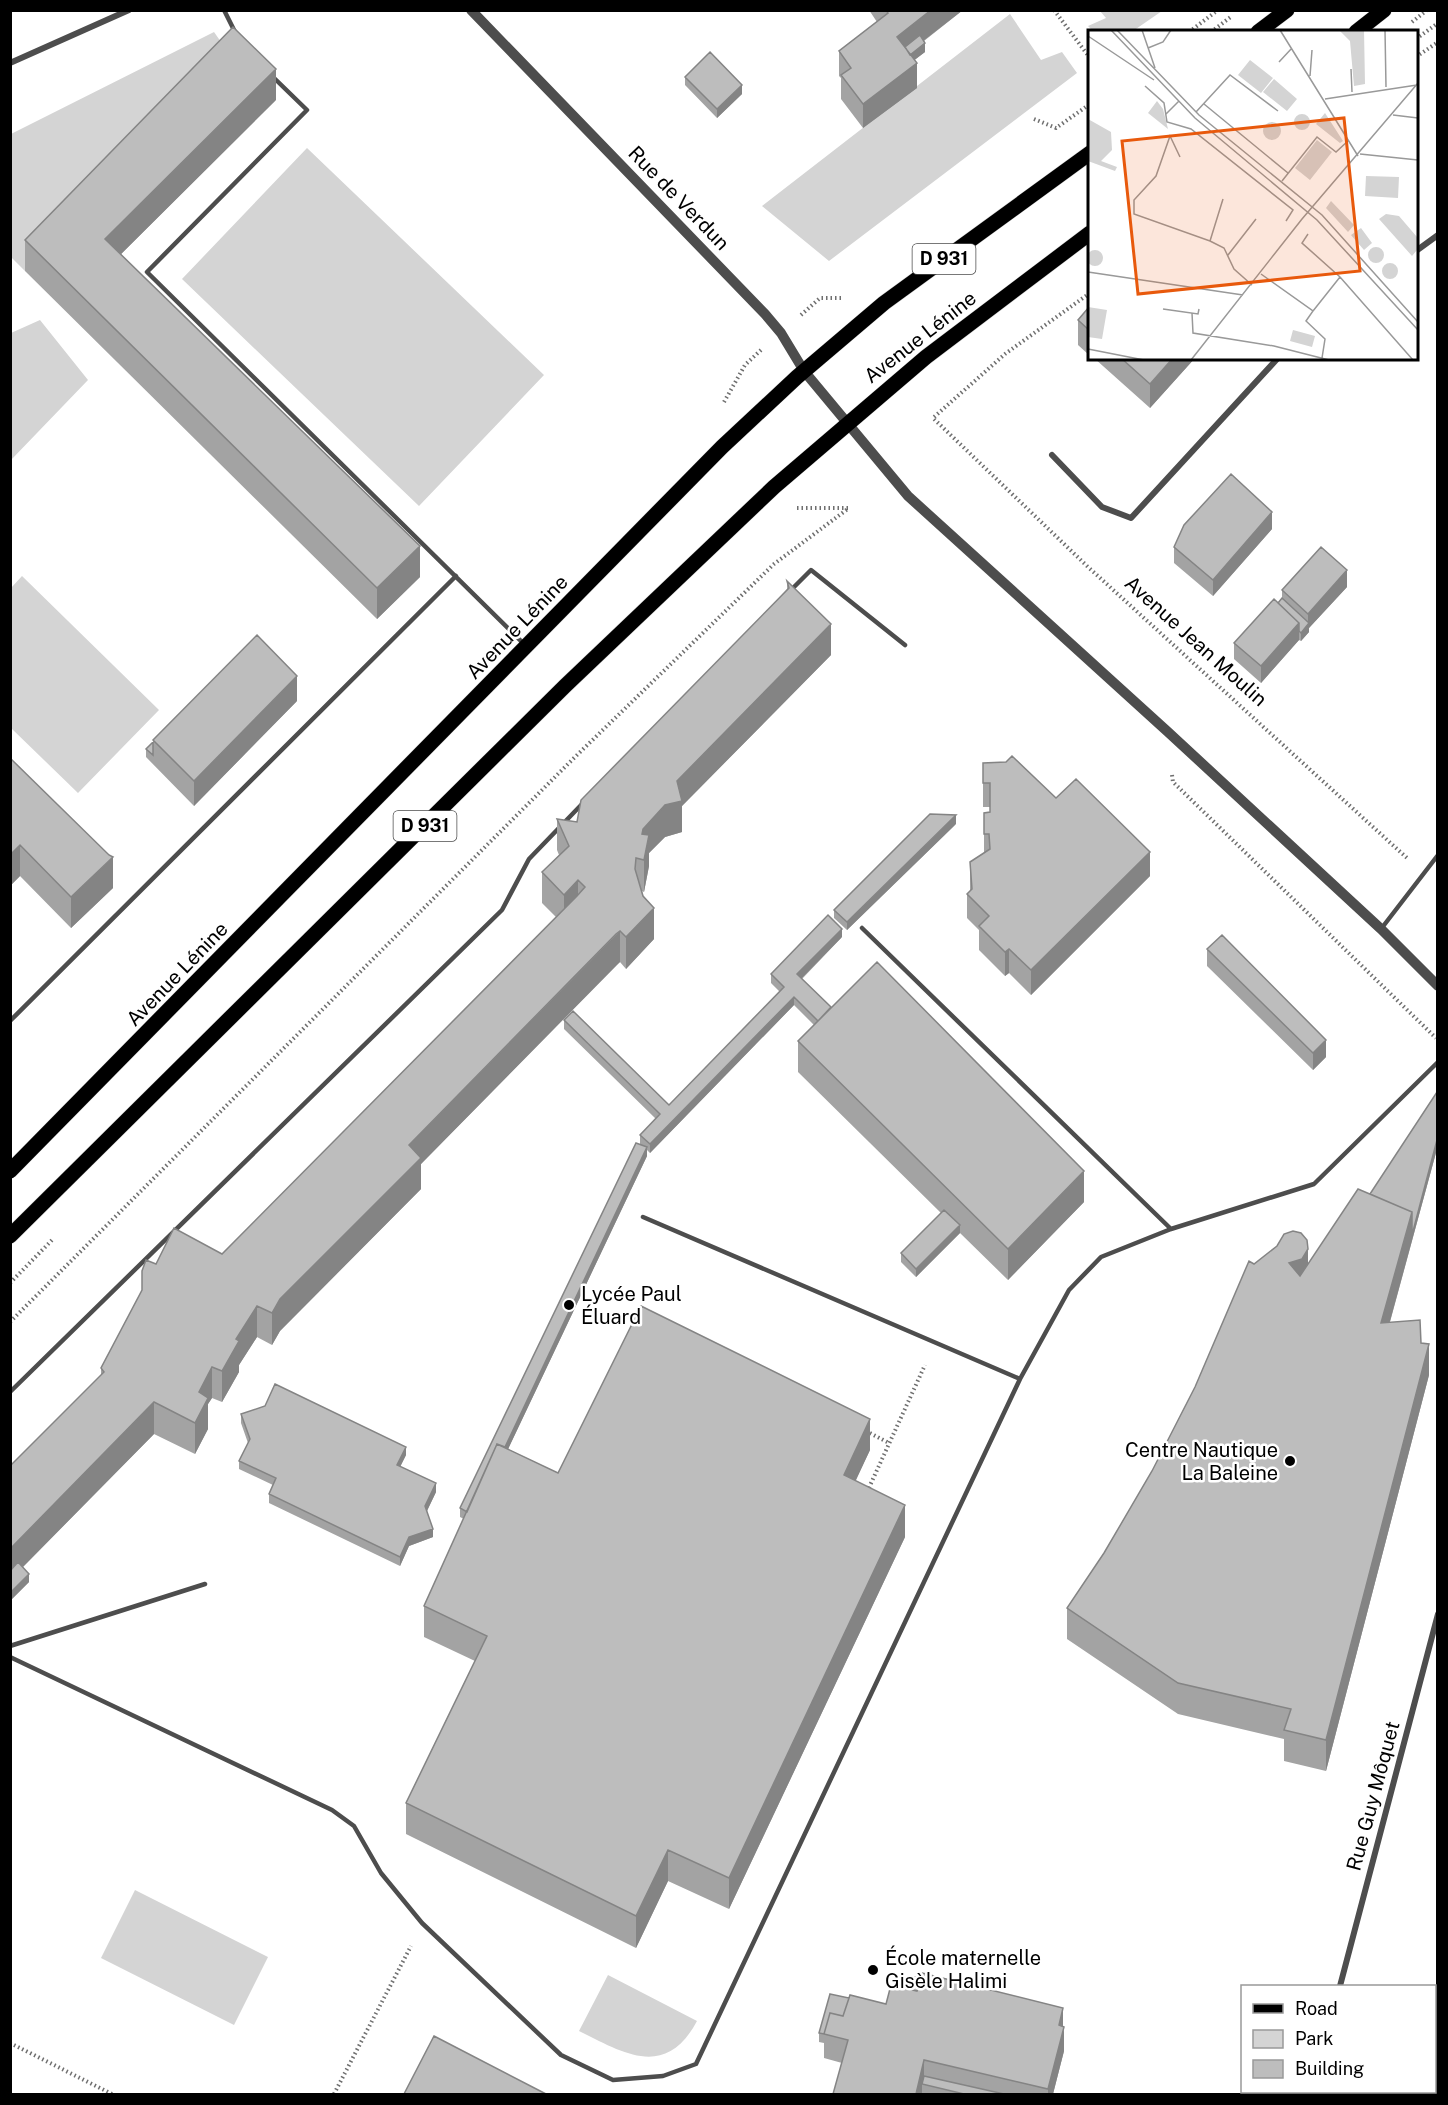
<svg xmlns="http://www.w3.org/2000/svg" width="1448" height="2105" viewBox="0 0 1448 2105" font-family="'Public Sans',sans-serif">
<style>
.green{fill:#d4d4d4}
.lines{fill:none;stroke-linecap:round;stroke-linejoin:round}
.primary-casing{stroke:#dbdbdb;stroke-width:16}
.path{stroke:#6f6f6f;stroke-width:4;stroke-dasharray:1.5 3;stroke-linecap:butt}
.service{stroke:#4d4d4d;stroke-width:4.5}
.minor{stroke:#4d4d4d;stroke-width:6}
.tertiary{stroke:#4d4d4d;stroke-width:10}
.primary{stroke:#000;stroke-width:15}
.wall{fill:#a3a3a3}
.shaded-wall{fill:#848484}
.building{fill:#bdbdbd;stroke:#848484;stroke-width:1.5}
.poi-dot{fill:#000;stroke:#fff;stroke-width:2}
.labels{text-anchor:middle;stroke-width:5;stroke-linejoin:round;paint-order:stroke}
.shield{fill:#fff;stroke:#4c4c4c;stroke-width:1.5}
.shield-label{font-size:18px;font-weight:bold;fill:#000}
.street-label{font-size:20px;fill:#000;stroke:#fff}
.poi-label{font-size:20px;fill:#000;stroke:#fff;text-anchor:start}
.inset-road{fill:none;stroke:#999;stroke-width:1.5}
.view{fill:#e8590c;fill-opacity:0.15;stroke:#e8590c;stroke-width:3}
.inset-edge{fill:none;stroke:#000;stroke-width:3}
</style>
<rect width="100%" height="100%" fill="#fff"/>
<path class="green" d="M1100,11H1162L1133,31H1093L1088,26L1106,18Z
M1010,14L1041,60L1062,52L1077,73L829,261L762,206Z
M214,32L233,59L231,63L25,271L11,257V134Z
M307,148L544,375L419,506L182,279Z
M40,320L88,380L11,460V333Z
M22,576L159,710L78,793L11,728V588Z
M135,1890L268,1957L234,2025L101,1958Z
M608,1975L697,2021C666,2079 625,2054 579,2031Z"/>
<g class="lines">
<g class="primary-casing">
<path id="primary" d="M1258,32L1287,10
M1356,32L1384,10
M10,1171L722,447L797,377L884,303L1090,153
M10,1236L565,686L774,487L926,357L1090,233"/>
</g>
<path class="path" d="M1054,10L1090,58
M1412,22L1427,10
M1189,32L1218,10
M1211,32L1232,16
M1416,39L1438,23
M1416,57L1438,42
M1034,119L1056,128L1090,104
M1090,293L1005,354L933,418L1087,566L1407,858
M801,315L820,298H844
M724,402L745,365L761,350
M797,508H849
M1172,775L1173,782L1436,1038
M10,1283L54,1238
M10,1322L576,756L774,564L849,508
M866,1431L889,1443
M867,1492L925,1365
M10,2043L112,2094
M334,2094L411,1946"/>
<path class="service" d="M224,10L235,32
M273,77L307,110L147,272L525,645
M791,590L811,570L905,645
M862,928L1171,1229
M1381,929L1438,855
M10,1021L456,576
M1020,1379L1069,1290L1101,1257L1171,1229L1314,1184L1438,1062
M10,1392L502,910L529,859L584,802
M10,1646L205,1584
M10,1657L332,1810L354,1826L381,1873L422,1923L561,2055L613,2080L663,2076L696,2064L1020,1379L643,1217"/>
<path class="minor" d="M10,63L129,10
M1416,251L1438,235
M1052,455L1102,507L1131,518L1278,358
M1340,1986L1438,1614
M1313,2094V2092"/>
<path class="tertiary" d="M471,10L765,314L781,333L804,371L908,496L1168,732L1381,929L1438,986"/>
<use href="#primary" class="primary"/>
</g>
<path class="wall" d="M869,10H963L924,41L925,52L914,60L917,88L863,128L841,99V78L839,76V51L877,22Z
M685,77L742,94L717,118L685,85Z
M276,100L121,254L420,577L377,619L25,271V240Z
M1089,307V355L1078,345V320Z
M1094,358H1195L1150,408Z
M1272,529L1213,596L1174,563V547Z
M787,581L831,655L682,806V832L665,837L649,853V866L644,892L642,891L654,939L626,969L620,962L616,965L421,1164V1189L280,1331L272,1345L257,1337L239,1365V1372L222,1402L212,1398L208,1404V1429L195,1454L154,1434L23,1567L29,1582L10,1601V1466L101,1376V1368L156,1264L222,1254L556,917L542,903V872L559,855L557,850V819L577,822L787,589Z
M1347,587L1309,628V632L1301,641L1299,640L1261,683L1234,659V643L1278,603L1282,598V590Z
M297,701L194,806L146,757V749L153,742V740Z
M10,758L113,888L71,928L20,876L10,886Z
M983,763L1056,798L1150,876L1031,995L1009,973L1005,976L979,950V930L967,918V894L970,891V862L984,853V813L990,812V807H983Z
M956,824L847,930L834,918V910Z
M842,937L802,979L831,1007L1084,1202L1008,1280L960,1233L916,1277L901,1262V1253L941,1213L798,1072V1041L814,1025L794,1005L650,1153L647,1150V1156L508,1449L558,1473L870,1450L855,1481L905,1537L729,1909L668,1881L636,1948L406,1834V1803L475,1661L424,1637V1606L464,1519L460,1517V1508L642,1146L640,1144V1135L656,1119L564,1029V1020L669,1105L780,992L771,983V974Z
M1207,949L1326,1057L1313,1070L1207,966Z
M1437,1149L1390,1322L1421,1343L1429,1375L1326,1771L1284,1761V1739L1178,1714L1067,1639V1608L1104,1553L1152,1471L1195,1387L1254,1264H1308L1370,1194Z
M241,1414L406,1455L400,1467L436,1492L427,1511L433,1537L409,1546L400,1566L269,1503V1494L273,1485L239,1469V1461L248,1443L241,1423Z
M886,2004L1063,2026L1064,2051L1053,2094H930L922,2093V2094L842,2063L824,2058V2043L819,2042V2033Z"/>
<path class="shaded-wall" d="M931,10H963L901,58L897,37Z
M925,43V52L903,69V60Z
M917,63V88L863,128V104Z
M276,69V100L105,270V239Z
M742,85V94L717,118V109Z
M1173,358H1195L1150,408V384Z
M1272,512V529L1213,596V580Z
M420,546V577L377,619V588Z
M1347,570V587L1309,628V632L1301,641V633L1308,625V614Z
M1299,623V640L1261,683V666Z
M831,624V655L682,806V832L665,837L649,853V866L644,892V860L642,834L643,829L677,781Z
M297,676V701L194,806V781Z
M956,815V824L847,930V922Z
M20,845V876L10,886V855Z
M1150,852V876L1031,995V970Z
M113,857V888L71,928V897Z
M578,880V912L564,926V895Z
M654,908V939L626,969V937Z
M842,929V937L797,983V974Z
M620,931V962L421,1164V1189L280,1331L272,1345V1313L280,1299L409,1145Z
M1009,949V973L1005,976V952Z
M794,997V1005L650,1153V1144Z
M1326,1040V1057L1313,1070V1053Z
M1437,1140V1149L1381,1354V1323L1412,1212Z
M647,1147V1156L473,1523V1514Z
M1084,1171V1202L1008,1280V1249Z
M960,1225V1233L916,1277V1269Z
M1308,1249V1281L1302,1291L1289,1263Z
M257,1306V1337L239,1365V1372L222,1402V1371L236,1339Z
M1429,1344V1375L1326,1771V1740Z
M212,1367V1398L208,1404V1429L195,1454V1423L199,1392Z
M154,1402V1434L10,1580V1549Z
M870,1419V1450L844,1506V1475Z
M406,1447V1455L397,1473V1465Z
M436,1483V1492L425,1515V1506Z
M905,1505V1537L729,1909V1878Z
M433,1529V1537L409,1546L400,1566V1557L409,1537Z
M29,1574V1582L10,1601V1593Z
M668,1850V1881L636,1948V1916Z
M1063,2008V2032L1064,2027V2051L1053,2094H1048V2089L1059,2025Z
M924,2060V2084H922V2094H916Z"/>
<path class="building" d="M886,10H931L897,37L917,63L863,104L841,75L851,68L839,51L888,13Z
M233,27L276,69L105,239L420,546L377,588L25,240Z
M920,35L925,43L910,55L905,47Z
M710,52L742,85L717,109L685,77Z
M1089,307V330L1078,320Z
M1121,358H1173L1150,384Z
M1231,474L1272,512L1213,580L1174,547L1184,525Z
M1321,547L1347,570L1308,614L1282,590Z
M787,581L831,624L677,781L682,801L665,805L643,829L642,834L649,835L644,860L636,858L635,869L643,896L654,908L626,937L620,931L616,934L409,1145L421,1158L280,1299L272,1313L257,1306L236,1339L239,1341L222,1371L212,1367L199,1392L208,1398L195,1423L154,1402L10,1549V1466L104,1372L101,1368L142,1290V1271L146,1260L156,1264L174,1228L222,1254L577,896L585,887L578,880L564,895L542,872L569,846L557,819L577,822L581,800L789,588Z
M1282,598L1309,623L1301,633L1299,631V623L1278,603Z
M1274,599L1299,623L1261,666L1234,643Z
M257,635L297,676L194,781L153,740Z
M153,742V755L146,749Z
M1012,756L1056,798L1076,779L1150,852L1031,970L1009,949L1005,952L979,926L989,916L967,894L972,889L970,862L990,849L989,834H984V813L990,812V783H983V763L1006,762Z
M10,758L109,855L113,857L71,897L20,845L10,855Z
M930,814L956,815L847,922L834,910Z
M828,915L842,929L797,974L831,1007L818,1021L794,997L650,1144L640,1135L660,1114L564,1020L573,1011L669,1105L784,987L771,974Z
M1222,935L1326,1040L1313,1053L1207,949Z
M877,962L1084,1171L1008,1249L798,1041Z
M1437,1092V1140L1412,1235V1212L1370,1194Z
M636,1143L647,1147L505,1447L497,1444L467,1512L460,1508Z
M1358,1189L1412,1212L1381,1323L1420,1320L1421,1343L1429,1344L1326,1740L1284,1730L1291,1709L1178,1683L1067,1608L1104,1553L1152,1471L1195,1387L1249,1261L1254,1264L1277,1246L1284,1234L1293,1231L1301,1233L1307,1240L1308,1249L1302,1259L1289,1263L1300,1276Z
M944,1210L960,1225L916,1269L901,1253Z
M641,1306L870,1419L844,1475L905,1505L729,1878L668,1850L636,1916L406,1803L487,1636L424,1606L497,1444L558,1473Z
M275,1384L406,1447L397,1465L436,1483L425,1506L433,1529L409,1537L400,1557L269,1494L276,1478L239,1461L250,1439L241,1414L265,1406Z
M18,1562L29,1574L10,1593V1571Z
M922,1973L1063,2008L1059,2025L1064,2027L1048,2089L924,2060L916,2094H833L848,2040L824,2034L830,2013L843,2016L850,1995L886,2004L891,1985L917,1991Z
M914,1977L920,1978L917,1991L911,1990Z
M830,1994L849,1998L843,2016L830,2013L824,2034L819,2033Z
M434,2036L546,2094H404Z
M924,2076L1004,2094H964L922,2084Z"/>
<g class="poi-dot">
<circle cx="569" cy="1305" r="6"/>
<circle cx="1290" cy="1461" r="6"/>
<circle cx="873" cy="1970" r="6"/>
</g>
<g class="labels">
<g class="shield">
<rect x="912.5" y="244" width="63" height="30" rx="4.5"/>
<rect x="393.5" y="811" width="63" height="30" rx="4.5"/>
</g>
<g class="shield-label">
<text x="944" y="265">D 931</text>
<text x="425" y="832">D 931</text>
</g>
<g class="street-label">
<text transform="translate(679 198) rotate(46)" y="7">Rue de Verdun</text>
<text transform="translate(920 337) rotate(-38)" y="7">Avenue Lénine</text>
<text transform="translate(517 627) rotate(-46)" y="7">Avenue Lénine</text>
<text transform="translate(1196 641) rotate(42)" y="7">Avenue Jean Moulin</text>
<text transform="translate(177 974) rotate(-46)" y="7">Avenue Lénine</text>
<text transform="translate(1373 1796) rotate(-75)" y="7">Rue Guy Môquet</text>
</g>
<g class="poi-label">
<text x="581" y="1301">Lycée Paul<tspan x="581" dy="23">Éluard</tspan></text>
<text x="1278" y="1457" text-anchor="end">Centre Nautique<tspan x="1278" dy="23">La Baleine</tspan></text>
<text x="885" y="1965">École maternelle<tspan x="885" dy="23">Gisèle Halimi</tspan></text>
</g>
</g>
<g transform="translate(1088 30)">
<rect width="330" height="330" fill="#fff"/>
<path d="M251,0H276L277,54L266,56L262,11ZM162,30L185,48L173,63L150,45ZM186,49L209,69L199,81L175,62ZM69,71L75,79L80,99L60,83ZM237,83L255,111L252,113L228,94ZM206 92a8 8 0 1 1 16 0a8 8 0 1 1-16 0ZM0,89L23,102L24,120L13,131L29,137L27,141L0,131ZM175 101a9 9 0 1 1 18 0a9 9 0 1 1-18 0ZM229,110L244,122L222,150L207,138ZM278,146L311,147L310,168L277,166ZM243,171L266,195L260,202L238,178ZM298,184L311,186L329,207V220L324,226L291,189ZM273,198L284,213L276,220L263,205ZM280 225a8 8 0 1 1 16 0a8 8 0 1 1-16 0ZM-1 228a8 8 0 1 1 16 0a8 8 0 1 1-16 0ZM294 241a8 8 0 1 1 16 0a8 8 0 1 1-16 0ZM0,277L19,280L14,309L0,307ZM205,300L227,306L224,317L202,311Z" fill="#d4d4d4"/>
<path class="inset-road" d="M23,0L107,88L229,190L330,300M29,0L111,85L234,185L330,292M54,0L67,38M192,0L270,126M297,0L298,57M0,6L66,50M60,18L75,12L83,0M191,32L204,18M263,39L264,62M222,46L224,20M57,56L76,73L79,92L103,99L205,180L198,191M237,69L329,55M116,74L200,143M108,82L142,45L190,81M78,84L91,71M305,85L330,88M272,124L330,130M92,127L82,106L68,146L46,170V184L122,211L135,169M194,151L229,107L248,122L261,110M220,204L214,213L252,247L325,330M122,211L136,218L146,239L164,255M140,225L168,189M0,242L155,265M173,244L225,281L218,291L237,309L234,328M75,279L110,284L111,279M225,281L252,247M104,283L105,303L186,316L241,330M0,319L56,330M103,330L214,189L330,53"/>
<path class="view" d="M256,88L272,241L50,264L34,111Z"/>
<rect width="330" height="330" class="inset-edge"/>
</g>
<rect width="1448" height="2105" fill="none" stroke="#000000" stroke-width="24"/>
<rect x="1241" y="1985" width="195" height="108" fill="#ffffff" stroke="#999999" stroke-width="1.5"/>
<rect x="1253" y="2004" width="30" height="9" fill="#000000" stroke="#999999" stroke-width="1.5"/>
<text x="1295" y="2015" font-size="18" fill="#000000">Road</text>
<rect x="1253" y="2030" width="30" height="18" fill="#d4d4d4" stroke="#999999" stroke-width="1.5"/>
<text x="1295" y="2045" font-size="18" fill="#000000">Park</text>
<rect x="1253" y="2060" width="30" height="18" fill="#bdbdbd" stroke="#999999" stroke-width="1.5"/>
<text x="1295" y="2075" font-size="18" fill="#000000">Building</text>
</svg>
